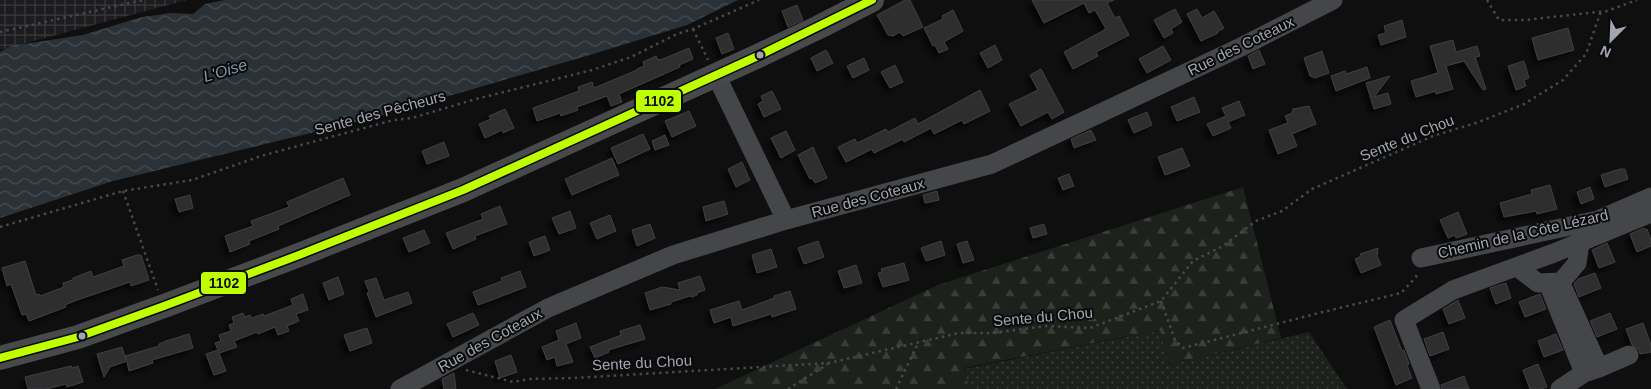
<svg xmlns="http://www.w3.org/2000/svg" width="1651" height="389" viewBox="0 0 1651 389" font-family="Arial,sans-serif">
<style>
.industrial{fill:url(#industrial-grid)}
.grass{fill:url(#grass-dots)}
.forest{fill:url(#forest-firs)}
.water{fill:url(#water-waves)}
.building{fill:#2d2d2e;stroke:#3f4043;filter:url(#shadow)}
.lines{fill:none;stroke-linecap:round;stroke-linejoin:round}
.path{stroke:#46484a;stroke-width:2.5;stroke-dasharray:2.5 4;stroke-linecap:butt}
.minor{stroke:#454649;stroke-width:19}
.major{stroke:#48494b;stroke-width:24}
.bus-1-casing{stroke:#0a0a0b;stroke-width:11}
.bus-1{stroke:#bfff00;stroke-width:8}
.bus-dot{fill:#a1a7b0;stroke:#0a0a0b;stroke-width:2}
.labels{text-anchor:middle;stroke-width:4;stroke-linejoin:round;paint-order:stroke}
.street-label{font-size:15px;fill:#a1a7b0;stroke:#0a0a0b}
.water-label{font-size:16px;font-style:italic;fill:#7b97a8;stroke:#0a0a0b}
.line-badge{stroke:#0a0a0b;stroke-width:2}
.pale-badge-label{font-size:14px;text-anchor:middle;font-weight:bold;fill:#111}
</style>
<defs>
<pattern id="industrial-grid" width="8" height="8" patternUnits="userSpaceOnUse" patternTransform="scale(1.25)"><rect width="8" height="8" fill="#1c1c1e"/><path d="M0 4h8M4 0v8" fill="none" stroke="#3a3a3c"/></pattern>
<pattern id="grass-dots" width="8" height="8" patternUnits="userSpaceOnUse" patternTransform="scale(1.25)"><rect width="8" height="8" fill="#1c211c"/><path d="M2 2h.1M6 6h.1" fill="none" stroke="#3a3e3a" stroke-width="1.8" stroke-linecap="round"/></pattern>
<pattern id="forest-firs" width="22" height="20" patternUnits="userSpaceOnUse" patternTransform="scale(1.25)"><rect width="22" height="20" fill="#1c211c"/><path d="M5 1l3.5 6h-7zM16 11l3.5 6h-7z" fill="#3a3e3a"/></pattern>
<pattern id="water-waves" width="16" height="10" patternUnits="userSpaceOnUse" patternTransform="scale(1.25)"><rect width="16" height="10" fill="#2b3237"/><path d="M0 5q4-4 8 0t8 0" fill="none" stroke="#474d51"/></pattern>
<filter id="shadow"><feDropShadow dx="-4.5" dy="4.5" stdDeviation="2.5" flood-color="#0009"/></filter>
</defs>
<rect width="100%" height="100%" fill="#0f0f10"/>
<path class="industrial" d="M0,0H187L0,50Z"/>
<path class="grass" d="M1161,330L1169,365L1309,332L1347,389H969L964,369Z"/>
<path class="forest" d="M1243,187L1281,338L1169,365L1160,330L964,368L969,389H715L938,285Z"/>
<path class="water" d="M225,0H738L687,25L590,55L373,118L113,181L0,218V52L11,46L83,35L142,17L171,13L193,14L205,4Z"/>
<path class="building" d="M905,0H910L923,27L903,36L900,32L893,36L888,35L877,15Z
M1032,0H1114L1107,3L1115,18L1119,16L1129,35L1096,52L1098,56L1073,69L1064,52L1106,29L1095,10L1089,13L1084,3L1044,23Z
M797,5L803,20L788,27L782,11Z
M1175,9L1182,22L1171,29L1173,33L1164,38L1154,20Z
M1197,9L1202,18L1214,11L1224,28L1217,32L1218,33L1201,41L1187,14Z
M953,10L963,31L944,42L948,49L939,53L935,45L933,46L924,28L943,19L942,16Z
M1402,20L1406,37L1381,45L1378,35L1386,33L1384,26Z
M1568,28L1574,50L1538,60L1532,38Z
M728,33L734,49L722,54L716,38Z
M1453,40L1456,52L1477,46L1480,56L1475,57L1486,89L1483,90L1464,61L1446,66L1453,89L1436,94V91L1416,97L1411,81L1438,73L1430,46Z
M995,45L1002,60L988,68L980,53Z
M1163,46L1171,60L1147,73L1139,59Z
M689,48L693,59L679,65L680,67L619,94L622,102L611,106L607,96L577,107L578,110L561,116L560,113L537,121L533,108L579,91L578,87L592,82L594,88L637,70V69L644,66L643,62L656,56L658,60L663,59Z
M826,50L833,63L817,71L811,58Z
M1259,50L1265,64L1253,69L1248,56Z
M1322,51L1329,73L1315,78L1310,76L1304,58Z
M864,58L869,70L853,78L847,66Z
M1524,61L1529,78L1524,80L1526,86L1516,90L1508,66Z
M895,65L903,82L890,88L881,72Z
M1367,67L1370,78L1336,91L1331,76L1345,71L1346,74Z
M1041,69L1064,112L1052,119L1048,112L1021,126L1009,104L1038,90L1030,75Z
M1390,76L1374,97L1388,93L1391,104L1374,109L1366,83Z
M980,90L990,111L964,124L962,120L934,134L931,128L904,142L903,139L874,153L872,149L846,162L838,147L855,139L857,143L886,129L888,132L915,118L918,124Z
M772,91L781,109L764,117L758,104L763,101L761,96Z
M1194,97L1200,112L1177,121L1171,107Z
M1239,101L1245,115L1228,122L1231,128L1213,136L1207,124L1226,116L1222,108Z
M1309,106L1316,124L1292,134L1297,146L1278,154L1269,130L1288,123L1285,116L1292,113L1293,109Z
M505,109L514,128L503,133L502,130L485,138L479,124L491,119L489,116Z
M689,111L696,126L672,137L665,121Z
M1147,112L1152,125L1134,133L1128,120Z
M1091,130L1096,140L1074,148L1071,139Z
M786,131L795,150L781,158L771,138Z
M643,134L650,149L618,164L611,148Z
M665,135L669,145L655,150L652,141Z
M444,142L449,156L427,164L422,151Z
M813,147L827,178L815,183L812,178L810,179L798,155Z
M1182,148L1190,166L1165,175L1158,157Z
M612,158L619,175L572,195L565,179Z
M742,162L750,180L736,187L728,169Z
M1620,169H1625L1628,179L1605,187L1601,175Z
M1069,174L1074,186L1063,190L1058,178Z
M343,178L350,195L278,226L279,229L249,241L250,244L230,252L225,236L253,226L251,221L289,207L287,202Z
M1550,185L1557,209L1537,214L1536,211L1504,217L1500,203L1532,194L1531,190Z
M1590,187L1594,199L1581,204L1577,192Z
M937,191L939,200L925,203L923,195Z
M190,195L193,208L179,212L175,199Z
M724,201L728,214L706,221L703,207Z
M500,206L507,224L475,236L476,239L453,249L446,233L483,219L481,214Z
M570,211L576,228L559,234L552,218Z
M1458,212L1467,234L1456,238L1455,235L1448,238L1440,220Z
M610,215L616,231L597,239L590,223Z
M650,224L655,238L637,246L632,230Z
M1044,224L1047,234L1033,238L1030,228Z
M1644,228L1645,230L1647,229L1651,240V246L1637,252L1630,234Z
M424,230L430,243L409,252L403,238Z
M545,236L550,250L534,256L529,242Z
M818,241L824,257L804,264L798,248Z
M941,241L945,255L926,261L921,248Z
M967,241L974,260L963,263L957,244Z
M1607,243L1615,262L1599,268L1592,250Z
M1378,248L1377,256L1381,265L1361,273L1355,259L1361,256L1360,254Z
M771,249L777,267L757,273L752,255Z
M137,255H141L149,280L131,286L130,282L77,300L65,305L66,307L29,321L26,314L22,315L11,284L7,286L2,268L25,261L36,295L39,294L40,296L64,287L63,283L73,280V278L91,271L93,277L124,266L122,260Z
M904,263L909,280L883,287L878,273L882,272L881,269Z
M856,265L862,283L844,288L838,271Z
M520,271L526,287L478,305L473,292L502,281L501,278Z
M1595,273L1601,288L1579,297L1574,284L1578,279Z
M700,276L705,290L697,293V295L692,297L690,296L671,302V304L650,310L645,293L662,287L680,290L678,283Z
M338,277L344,294L329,300L323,283Z
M376,278L384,300L408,292L412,303L376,317L367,293L369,292L365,281Z
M1506,283L1511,298L1496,304L1490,288Z
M790,291L796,309L772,317L771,314L733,326L731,317L714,323L710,310L739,301L742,310L774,298V296Z
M303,294L308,310L296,314L299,321L287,326L289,331L278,335L275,327L258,334L257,332L234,341L237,347L219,353L226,371L214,375L206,354L218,350L215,343L221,341L219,335L231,331L229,325L234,323L232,317L243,313L245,317L250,315L252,318L263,314L264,316L293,305L291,299Z
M1540,294L1546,309L1525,317L1519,302Z
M1458,300L1465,318L1449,324L1443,309Z
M473,313L479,325L453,337L447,324Z
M1610,313L1617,329L1597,337L1590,321Z
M1390,320L1402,351L1404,350L1409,364L1407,365L1412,378L1396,385L1374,327Z
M576,323L581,338L566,344L573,362L557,366L555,357L547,360L542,347L559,340L556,331Z
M1643,323L1651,345V352L1640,354L1639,350L1632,345L1626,329Z
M640,325L645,339L608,350L609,352L595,358L590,347L621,335L620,331Z
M367,328L372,343L350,351L344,335Z
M1443,332L1449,349L1430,356L1424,339Z
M189,334L193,348L152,360L153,363L129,371L127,361L110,367L104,377L97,354L122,347L126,360L125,356L159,346V344L166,341Z
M1556,334L1563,350L1544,357L1538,341Z
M511,355L517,372L500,378L495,361Z
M1538,364L1547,387L1541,389H1530L1523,370Z
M71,366L72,368L78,366L83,382L67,387L66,384L46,389H28L25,377Z
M454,373L456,389H444L442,379Z
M1464,376L1469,389H1442L1441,385Z"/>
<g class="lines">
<path class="path" d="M1487,0L1499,20H1525L1607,11L1637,0
M693,29L708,60
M0,32L143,0
M123,191L158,290
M0,227L123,191L192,180L261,156L327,138L394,120L412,118L476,99L592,70L631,57L677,34L693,29L759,0
M1161,301L1175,340L1183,348L1323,312L1401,293L1416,277L1417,271
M466,370L513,382L529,379L574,378L829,363L959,333H992L1046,326L1090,328L1161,301L1193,261L1223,246L1256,221L1282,211L1312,189L1433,136L1479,122L1524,104L1563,80L1586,54L1601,11
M788,389L828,364
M896,389L918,343"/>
<path class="minor" d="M716,75L786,220
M1421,258L1598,220L1651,197
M1517,267L1538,283L1561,282L1577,263L1580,243
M1548,283L1584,373
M1563,288L1599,368
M400,389L548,308L673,255L786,220L992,164L1241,47L1333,0
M1431,389L1404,320L1453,290L1554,253L1651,213
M1560,389L1584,373L1599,368L1629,355"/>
<path class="major" d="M0,358L78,337L164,306L299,255L463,190L758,56L817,28L872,0"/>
<g class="bus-1-casing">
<path id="bus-1" d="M0,358L78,337L164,306L299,255L463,190L758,56L872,0"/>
</g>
<use href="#bus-1" class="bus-1"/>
</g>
<g class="bus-dot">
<circle cx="760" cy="55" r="4.5"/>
<circle cx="82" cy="336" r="4.5"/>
</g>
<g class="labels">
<g class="street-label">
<text transform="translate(1241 46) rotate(-26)" y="5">Rue des Coteaux</text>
<text transform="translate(380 113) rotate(-15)" y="5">Sente des Pêcheurs</text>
<text transform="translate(1407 138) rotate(-22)" y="5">Sente du Chou</text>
<text transform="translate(868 198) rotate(-15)" y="5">Rue des Coteaux</text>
<text transform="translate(1523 234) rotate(-13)" y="5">Chemin de la Côte Lézard</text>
<text transform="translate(1043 317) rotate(-5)" y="5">Sente du Chou</text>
<text transform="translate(490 340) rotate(-29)" y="5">Rue des Coteaux</text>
<text transform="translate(642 363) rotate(-3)" y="5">Sente du Chou</text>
</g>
<g class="water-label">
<text transform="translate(225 70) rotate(-17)" y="6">L'Oise</text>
</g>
</g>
<g class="line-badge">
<rect x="635" y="89" width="47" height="24" rx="5" fill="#bfff00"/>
<rect x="200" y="271" width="47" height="24" rx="5" fill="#bfff00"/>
</g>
<g class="pale-badge-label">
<text x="659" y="106">1102</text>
<text x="224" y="288">1102</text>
</g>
<g transform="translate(1611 40) rotate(204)" stroke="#0a0a0b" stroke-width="4" paint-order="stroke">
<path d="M0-4L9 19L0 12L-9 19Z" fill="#a1a7b0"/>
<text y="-8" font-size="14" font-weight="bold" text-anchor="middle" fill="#a1a7b0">N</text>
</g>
</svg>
